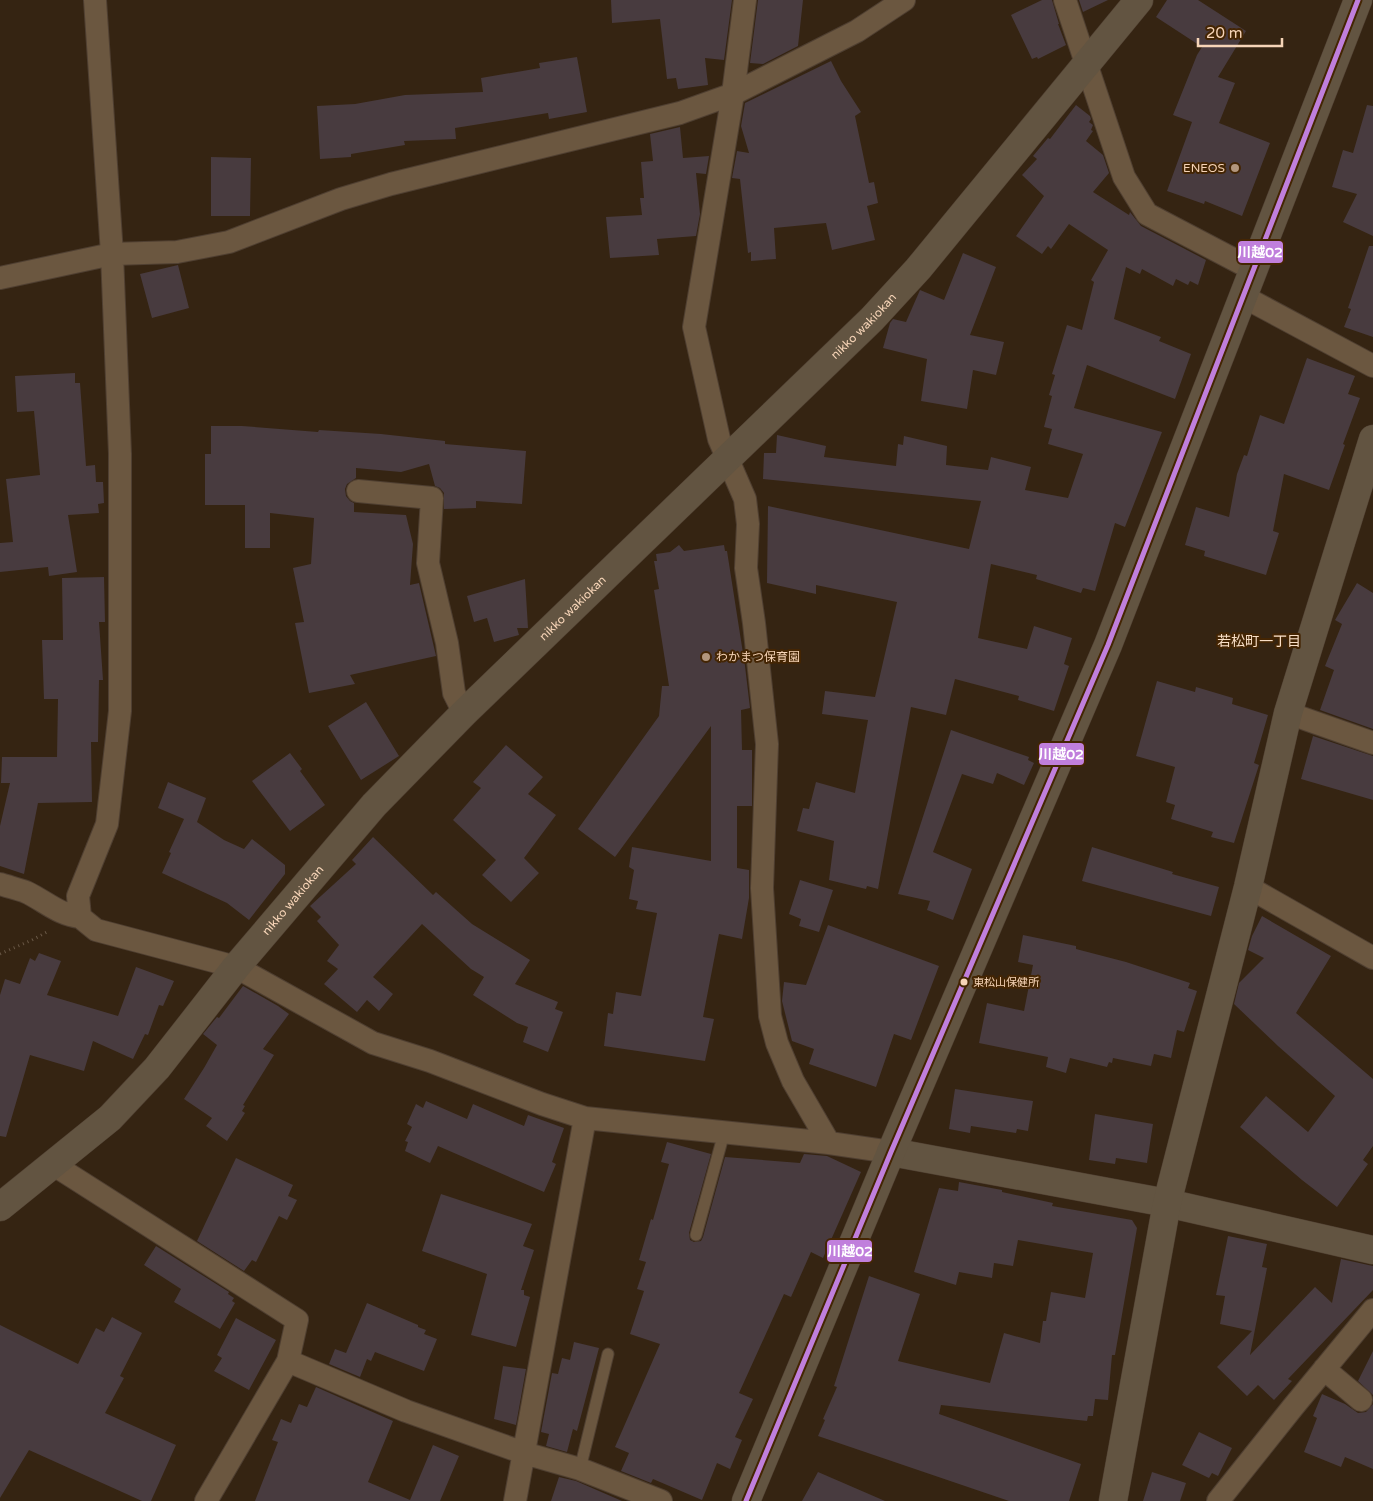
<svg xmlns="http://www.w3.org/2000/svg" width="1373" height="1501" viewBox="0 0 1373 1501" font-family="'Varela Round','Noto Sans JP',sans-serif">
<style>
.building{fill:#483b3f}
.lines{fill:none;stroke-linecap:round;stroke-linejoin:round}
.lane-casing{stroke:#4f3f31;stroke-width:13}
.street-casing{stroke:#4f3f31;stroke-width:24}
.secondary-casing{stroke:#4f3f31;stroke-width:29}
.path{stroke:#6b5a48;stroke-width:3;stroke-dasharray:1 4;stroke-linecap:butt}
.lane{stroke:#6b5740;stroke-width:11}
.street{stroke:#6b5740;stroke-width:22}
.secondary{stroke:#625441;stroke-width:28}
.bus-1-casing{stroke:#442503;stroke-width:9}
.bus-1{stroke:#c07fdc;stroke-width:5}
.poi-dot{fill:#b2967d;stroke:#442503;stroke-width:2}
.bus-dot{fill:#f6d4b7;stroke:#442503;stroke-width:2}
.labels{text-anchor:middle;stroke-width:4;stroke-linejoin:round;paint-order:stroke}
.bus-label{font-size:11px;fill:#f6d4b7;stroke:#442503;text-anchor:start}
.poi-label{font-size:12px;fill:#f6d4b7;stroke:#442503;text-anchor:end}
.street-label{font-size:12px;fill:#f6d4b7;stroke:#442503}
.neighbourhood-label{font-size:14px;fill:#f8dec6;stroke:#442503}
.line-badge{stroke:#442503;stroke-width:2}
.badge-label{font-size:14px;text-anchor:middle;font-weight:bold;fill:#fff}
</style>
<rect width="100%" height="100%" fill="#352412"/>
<path class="building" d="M611,0H732L724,60L705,58L708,85L678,89L676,78L667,79L660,19L612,23Z
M758,0H803L798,46L763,64L750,63Z
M1042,0H1052L1059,24H1058L1066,45L1038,59L1037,57L1032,59L1011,15Z
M1079,0H1108L1083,12Z
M1167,0H1198L1246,31L1218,77L1235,83L1219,123L1270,143L1242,216L1205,201L1204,204L1167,191L1192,122L1173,115L1197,55L1202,47L1156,17Z
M577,57L587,112L549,119L548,113L455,128L456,139L404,141L405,145L351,154V157L320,159L317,106L355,104L405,95L483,92L481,78L540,68L539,63Z
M831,61L841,81L861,112L855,116L869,183L874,182L878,203L867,206L875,240L832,250L826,223L774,228L776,259L751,261V252L748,253L740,179L732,178L737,151L749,153L741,126L745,103Z
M1076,105L1090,116L1091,119L1089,122L1093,125L1091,130L1093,131L1086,141L1103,155L1109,173L1093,192L1129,215L1130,212L1141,226L1206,260L1198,285L1190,281L1188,285L1176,279L1173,286L1142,269L1140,274L1126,267L1114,319L1161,337L1159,341L1191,354L1175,399L1087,365L1074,408L1162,432L1125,527L1115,523L1095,591L1083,588L1081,593L1036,579L1037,575L991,564L978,638L1027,649L1034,626L1072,638L1064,664L1069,666L1054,711L1018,700L1019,696L955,679L946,715L911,707L878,889L867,886L866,889L829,880L834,841L797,831L803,808L809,809L816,782L855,793L868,720L822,714L825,691L875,697L897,602L816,585V594L767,583L768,506L969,549L981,501L763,479L764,453H776L777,435L826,446L824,457L896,466L898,444L903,445L904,436L947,446L946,465L988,470L991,457L1031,467L1025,490L1068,498L1083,454L1048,444L1052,429L1044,427L1052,396L1049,395L1055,375L1052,374L1067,325L1082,330L1094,282L1091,280L1108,250L1069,224L1051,249L1048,246L1042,254L1016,236L1044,196L1022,175L1037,159L1033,156L1048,138L1050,139Z
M1367,105L1373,106V236L1343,222L1357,194L1332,187L1343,150L1353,153Z
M680,127L683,158L709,156L706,174L696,173L700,214L696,236L657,239L659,255L610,258L606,217L642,215L640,198H644L641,162L653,161L650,134Z
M211,157L251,158L250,216H211Z
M1369,246H1373V337L1344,327L1351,309L1348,308Z
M963,253L996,267L970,335L1004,342L996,375L973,370L967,409L921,401L927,359L883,348L890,323L893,319L906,322L920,290L944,300Z
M178,265L189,308L152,318L140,274Z
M1307,358L1355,376L1348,394L1360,398L1343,444L1345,445L1329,490L1284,474L1273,531L1279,533L1266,575L1204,556L1205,551L1185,545L1196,507L1229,517L1237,474L1244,455L1247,456L1260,415L1284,424Z
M75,373V383H80L86,466L95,465L96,482H103L104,503L98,504L99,513L68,515L77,572L49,576L48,567L0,572V543L13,542L6,479L40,475L34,411L17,412L15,376Z
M211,426H242L318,432L319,430L381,434L445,441V444L526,451L522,504L476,501V508L444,509V493L440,488L435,486L429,464L401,472L356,468V478L347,484L345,489L346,496L350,501L354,503V512L406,515L413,544L410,585L419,583L436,656L350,675L355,684L309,693L295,623L304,622L293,568L311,564L314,518L270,513V548H245V505H205V454H211Z
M679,545L684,551L724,545L725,551H727L745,666L750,708L741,710L742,750H752V806H737V868L749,870V898L742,939L719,934L703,1017L714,1019L705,1061L604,1046L608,1013L613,1014L616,992L641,996L657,913L636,909L638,901L629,899L634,870L629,867L632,847L711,861V726L615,857L578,829L659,716L662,686H669L654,590L659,589L654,561H657L656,554L670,552Z
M104,577L105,622H99L103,680H99L98,742H91L92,802L38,803L24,874L0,866V826L10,783H1L2,757H57L58,699H44L42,640H63L62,578Z
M525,579L528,628H517L519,635L494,642L487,618L474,622L467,596Z
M1357,583L1373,593V729L1320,710L1334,670L1325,666L1342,624L1335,620Z
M1157,681L1195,692L1196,687L1233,698L1232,704L1268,715L1254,763L1259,765L1234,843L1211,837L1213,832L1171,819L1175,805L1166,802L1175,767L1136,756Z
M366,702L399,756L361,780L328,726Z
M951,730L1029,757L1028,760L1034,763L1024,785L997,773L993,784L962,774L933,852L972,869L953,920L927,910L930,901L898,894Z
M1313,736L1373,756V800L1301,779Z
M506,745L543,777L528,794L556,815L524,858L539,873L511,902L482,875L496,860L453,820L481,788L473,782Z
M290,753L302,769L300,771L325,805L290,831L252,781Z
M168,782L206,798L197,822L224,840L244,849L252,839L285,865V874L249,920L227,903L162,873L171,853L169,852L184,819L158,808Z
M373,837L433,895L436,892L472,924L530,960L515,984L558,1002L555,1009L563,1012L548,1052L523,1042L528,1027L517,1023L473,995L484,977L471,969L422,924L373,977L393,994L379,1011L367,1000L357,1012L324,984L338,969L327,961L339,945L317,921L321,917L310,906L356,864L352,860Z
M1092,847L1173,872L1172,874L1219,887L1211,916L1082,881Z
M800,880L833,890L819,932L799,926L801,919L789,914Z
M1262,916L1331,956L1296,1013L1373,1079V1146L1363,1160L1368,1164L1337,1207L1302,1180L1240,1127L1266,1096L1308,1132L1335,1096L1278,1046L1234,1004L1239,983L1264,958L1248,950L1252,936Z
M828,925L939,966L911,1040L894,1034L876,1087L809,1064L814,1049L792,1041L782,1001L784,982L806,985Z
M1023,935L1076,946V949L1126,962L1190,983L1188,988L1197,991L1184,1032L1177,1030L1171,1058L1154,1054L1151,1066L1113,1058L1112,1063L1109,1062L1107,1067L1070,1058L1066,1073L1046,1067L1048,1057L979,1043L987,1003L1024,1011L1033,965L1018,962Z
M39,953L61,961L47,995L118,1016L136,967L174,981L163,1006L159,1005L148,1035L145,1034L133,1059L93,1041L84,1071L30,1055L6,1137L0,1136V995L5,979L20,984L30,958L35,961Z
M243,986L278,1006L289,1014L263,1049L274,1055L243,1105L245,1106L242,1111L245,1113L227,1141L206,1126L212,1118L184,1099L204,1068L217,1045L203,1034L217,1017L219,1018Z
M955,1089L1033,1101L1028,1131L1017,1129L1016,1133L971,1126L970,1133L949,1129Z
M426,1101L467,1119L473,1104L524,1126L528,1115L564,1128L552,1162L556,1164L544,1192L438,1146L430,1163L405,1151L408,1142L405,1141L412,1127L407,1124L416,1104L423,1108Z
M1095,1114L1153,1124L1147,1163L1116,1158L1115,1164L1089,1160Z
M667,1142L711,1154L689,1233L690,1240L694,1242L701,1241L703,1237L725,1157L800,1163L804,1154L827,1156L861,1172L823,1258L811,1252L791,1297L784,1294L739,1393L753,1399L735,1437L742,1440L730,1469L717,1463L702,1500L653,1479L651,1483L621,1471L629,1453L615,1447L660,1344L630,1334L644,1291L637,1289L646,1262L639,1260L651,1219L653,1220L669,1164L661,1162Z
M236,1158L293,1185L288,1196L297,1200L287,1220L279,1216L256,1262L252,1260L244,1271L197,1241Z
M959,1182L1002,1190V1192L1053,1203L1052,1206L1132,1220L1137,1228L1115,1355H1112L1108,1400L1095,1399L1093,1416H1088L1087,1421L941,1405L939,1414L1081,1464L1069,1501H1009L818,1436L825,1420L823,1419L837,1387L834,1386L869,1276L920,1294L898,1361L990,1383L1004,1333L1040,1343L1043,1321H1046L1051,1292L1085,1298L1093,1253L1018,1240L1013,1266L994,1263L992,1278L959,1272L956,1285L914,1272L939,1188L958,1191Z
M441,1194L532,1224L523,1246L534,1250L521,1290H524V1295L530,1297L516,1347L471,1335L487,1274L422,1251Z
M1228,1236L1267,1244L1262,1267L1267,1268L1250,1355L1315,1287L1332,1303L1341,1259L1373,1266V1290L1288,1379L1292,1381L1274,1400L1258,1385L1247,1396L1217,1367L1252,1331L1220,1324L1225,1296L1216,1295Z
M156,1246L229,1292L228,1294L234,1298L232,1301L235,1303L220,1329L174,1302L181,1289L144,1265Z
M367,1303L418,1325V1327L426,1330L424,1334L437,1339L424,1371L375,1352L371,1361L367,1359L360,1377L329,1364L335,1349L346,1353Z
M112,1317L142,1333L120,1376L124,1378L105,1413L176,1445L151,1501H142L29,1450L0,1498V1325L78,1364L96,1328L104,1332Z
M236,1318L276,1340L249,1390L214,1371L222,1358L217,1355Z
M574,1342L599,1348L577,1431L573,1429L567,1452L546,1446L549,1434L541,1432L552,1373L558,1374L562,1358L570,1360Z
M1373,1351V1395L1358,1381Z
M503,1366L526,1369L516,1425L494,1419Z
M316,1387L393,1421L368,1482L410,1500L433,1445L459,1456L440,1501H255L278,1442L272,1440L281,1419L291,1423L299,1404L307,1407Z
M1322,1394L1345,1404L1358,1413L1366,1412L1373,1404V1469L1345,1457L1341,1467L1304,1452L1317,1418L1313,1416Z
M1199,1432L1232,1448L1218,1476L1212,1473L1209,1478L1182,1465Z
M818,1472L885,1501H802Z
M1152,1472L1186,1483L1180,1501H1143Z
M559,1477L576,1481L622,1501H551Z"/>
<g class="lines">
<g class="lane-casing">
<path id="lane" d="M696,1235L724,1133
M580,1469L608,1354"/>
</g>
<g class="street-casing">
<path id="street" d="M95,0L112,254L120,454V711L107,824L78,896L80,917L96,930L236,967L373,1043L430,1061L542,1104L585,1118L829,1143L891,1152
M745,0L733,94L694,327L719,439L745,499L748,524L746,568L754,623L767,744L762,888L770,1016L777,1043L793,1081L829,1143
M1065,0L1124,177L1147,214L1254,270
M0,278L112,254L177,252L229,242L341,199L391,184L680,113L733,94L857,31L904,0
M1244,297L1373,366
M358,491L432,498L428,563L447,643L454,693L464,713
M1288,713L1373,743
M0,884C9,887 18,889 26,892C45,901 59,915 80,917
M1248,887L1373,958
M54,1165L297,1320L288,1361L206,1501
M288,1361L406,1411L524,1453L580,1469L661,1501
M1324,1369L1361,1400
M515,1501L585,1118
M1218,1501L1293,1407L1373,1310"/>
</g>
<g class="secondary-casing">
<g id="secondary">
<path d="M891,1152L1167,1203L1373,1250"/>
<path id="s1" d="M0,1207L110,1118L157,1068L236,967L374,805L464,713L872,319L918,269L1139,0"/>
<path d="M746,1501L891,1152L1108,645L1358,0"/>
<path d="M1113,1501L1167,1203L1248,887L1288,713L1373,439"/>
</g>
</g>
<path class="path" d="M0,954L32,940L47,932"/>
<use href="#lane" class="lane"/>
<use href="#street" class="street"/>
<use href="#secondary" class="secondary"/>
<g class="bus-1-casing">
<path id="bus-1" d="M746,1501L891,1152L1108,645L1358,0"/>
</g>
<use href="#bus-1" class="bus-1"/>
</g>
<g class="poi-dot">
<circle cx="1235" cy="168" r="5"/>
<circle cx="706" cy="657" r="5"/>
</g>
<circle class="bus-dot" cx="964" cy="982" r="4.5"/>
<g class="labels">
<g class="bus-label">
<text x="973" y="986">東松山保健所</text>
</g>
<g class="poi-label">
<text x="1225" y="172">ENEOS</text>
<text x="716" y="661" text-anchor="start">わかまつ保育園</text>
</g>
<g class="street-label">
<text dy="4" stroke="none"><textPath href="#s1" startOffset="1236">nikko wakiokan</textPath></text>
<text dy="4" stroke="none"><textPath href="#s1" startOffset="831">nikko wakiokan</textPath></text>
<text dy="4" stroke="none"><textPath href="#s1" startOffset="426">nikko wakiokan</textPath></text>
</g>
<g class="neighbourhood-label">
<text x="1259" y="646">若松町一丁目</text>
</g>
</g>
<g class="line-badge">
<rect x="1237" y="240" width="47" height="24" rx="5" fill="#c07fdc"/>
<rect x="1038" y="742" width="47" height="24" rx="5" fill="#c07fdc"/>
<rect x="826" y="1239" width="47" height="24" rx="5" fill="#c07fdc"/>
</g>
<g class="badge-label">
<text x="1260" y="257">川越02</text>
<text x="1061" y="759">川越02</text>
<text x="850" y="1256">川越02</text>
</g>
<path d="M1198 38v8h84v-8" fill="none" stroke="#f6d4b7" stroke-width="2.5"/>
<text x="1206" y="38" font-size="15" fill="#f6d4b7" stroke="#442503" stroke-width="4" paint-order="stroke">20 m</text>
</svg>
